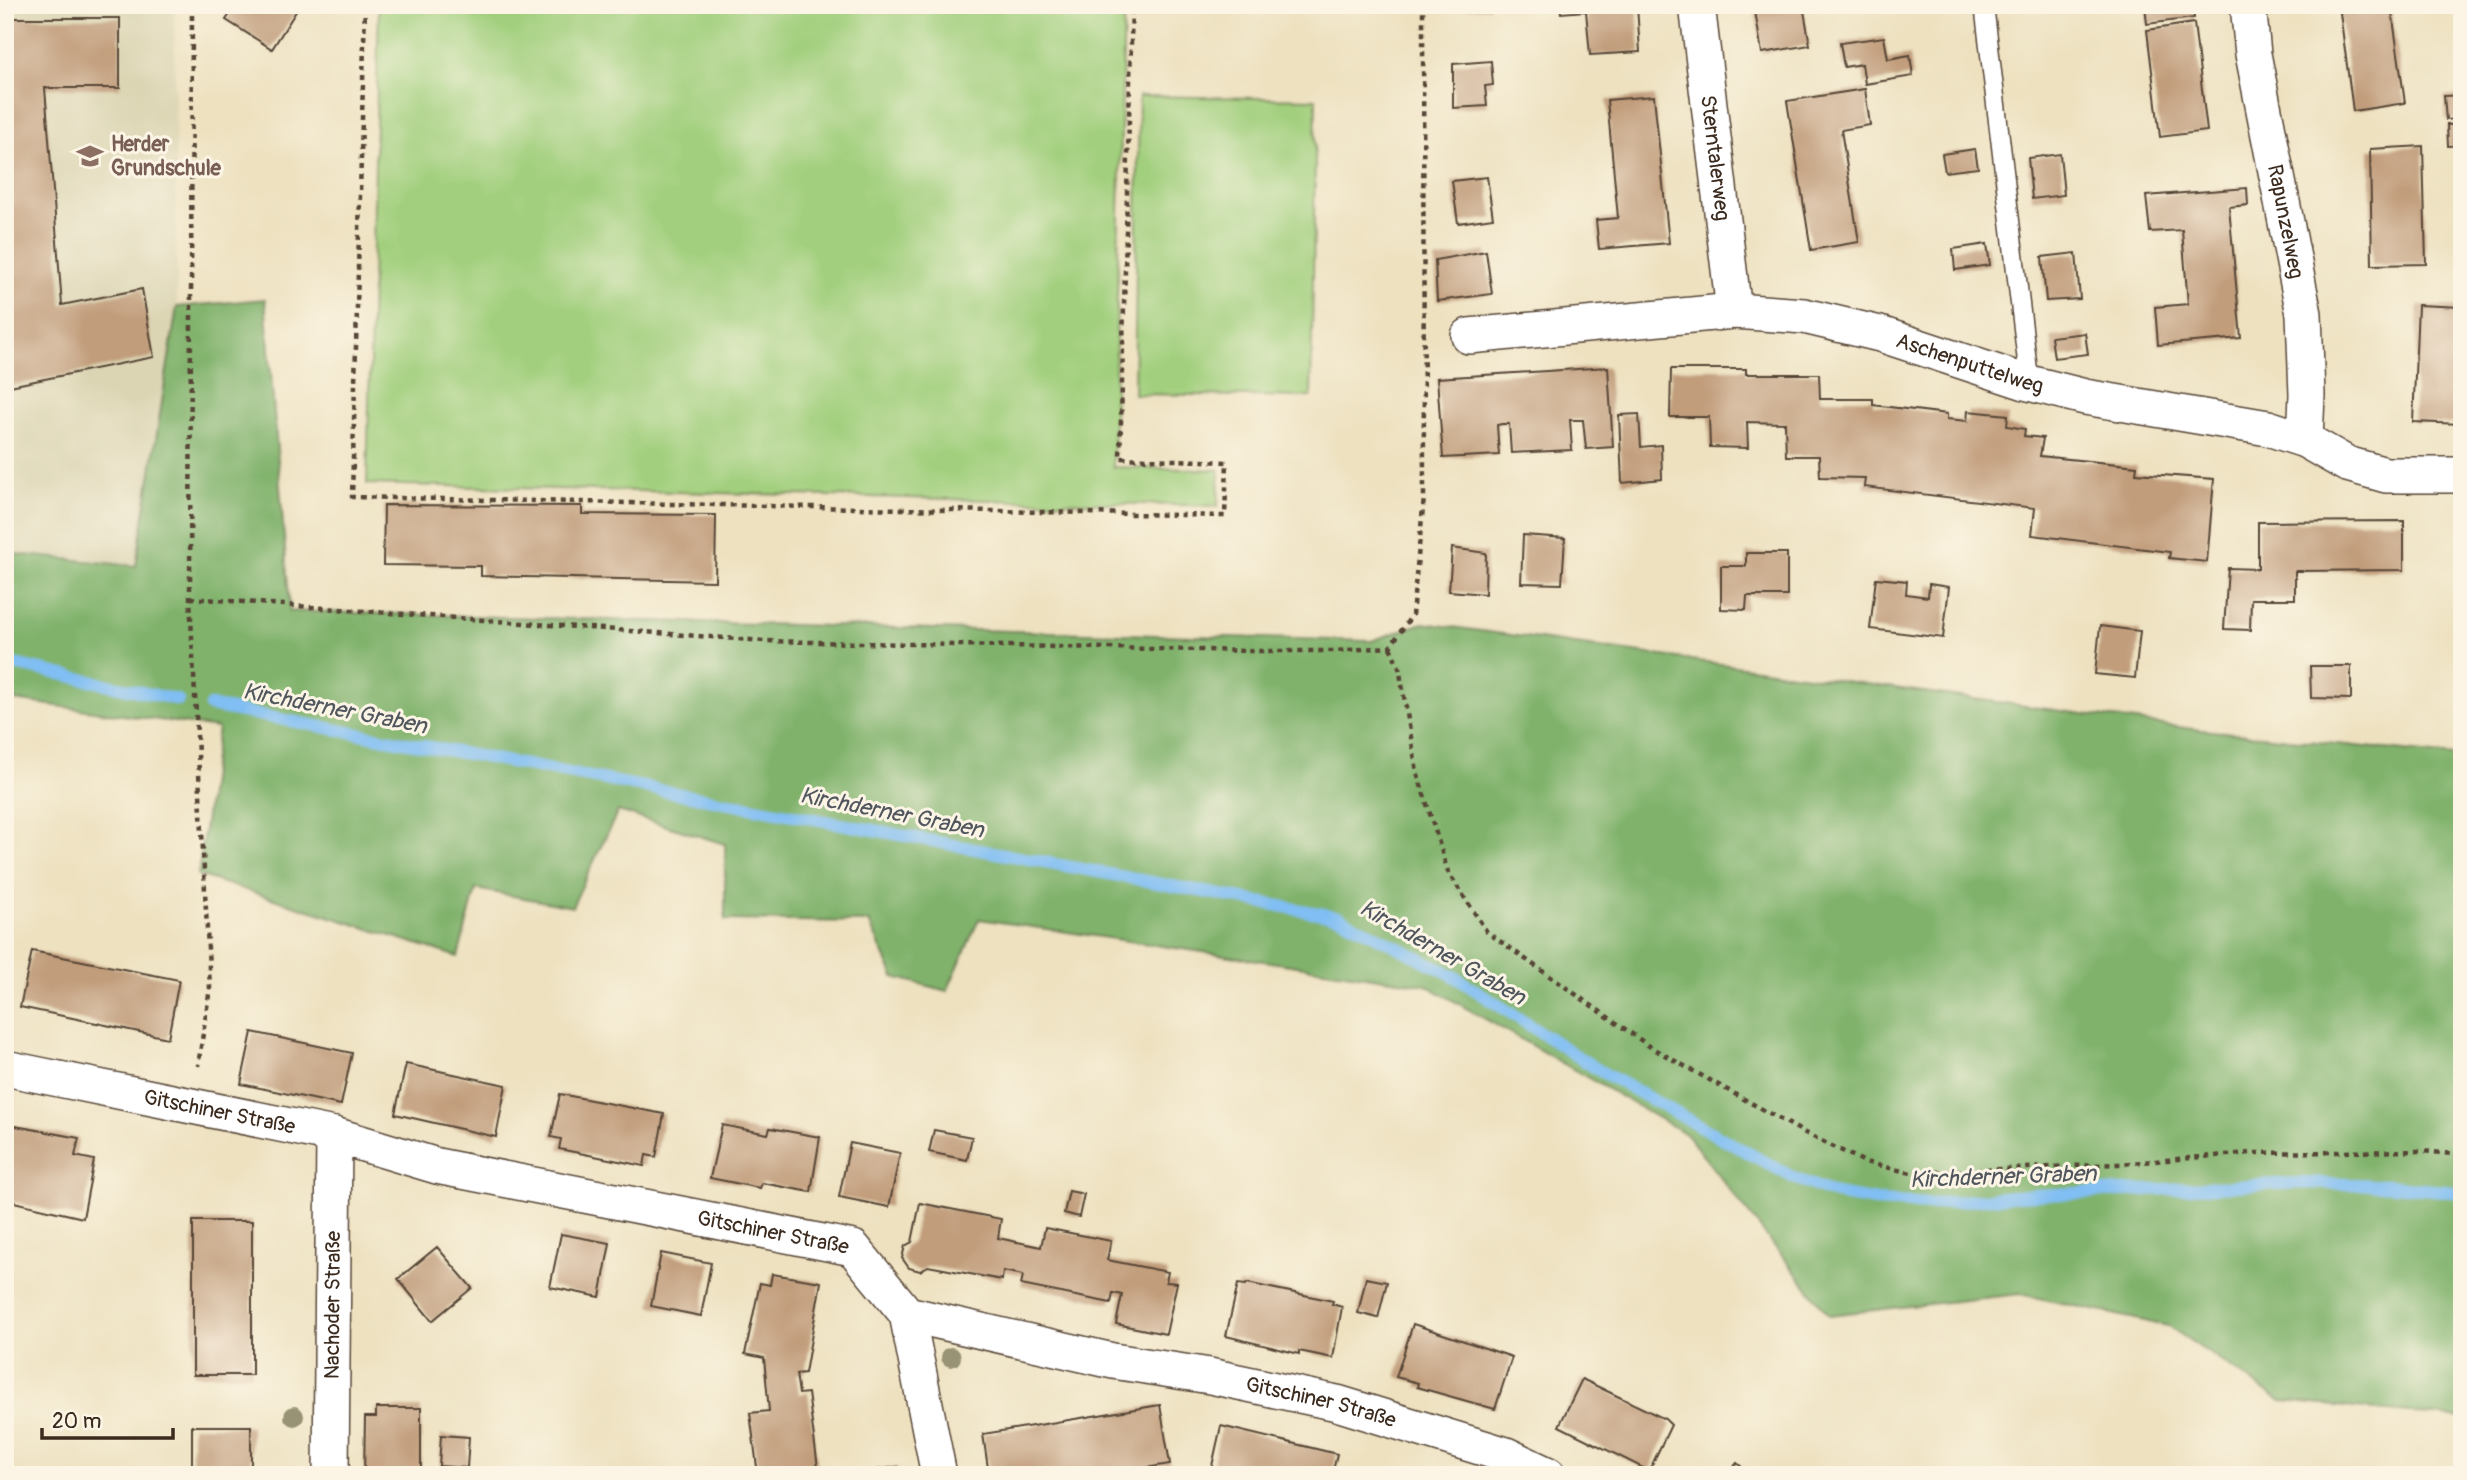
<svg xmlns="http://www.w3.org/2000/svg" width="2467" height="1480" viewBox="0 0 2467 1480" font-family="Pangolin,sans-serif">
<style>
.built{fill:#dcd5b4}
.green{fill:#a1cf7d;stroke:#6e7c4e;stroke-width:2}
.forest{fill:#80b26c;stroke:#5e6e45;stroke-width:2}
.lines{fill:none;stroke-linecap:round;stroke-linejoin:round}
.stream{stroke:#80bef3;stroke-width:12}
.building{fill:#c19d7b}
.lane-casing{stroke:#564536;stroke-width:21}
.street-casing{stroke:#564536;stroke-width:38}
.path{stroke:#564536;stroke-width:4.5;stroke-dasharray:5 5;stroke-linecap:butt}
.lane{stroke:#fff;stroke-width:18}
.street{stroke:#fff;stroke-width:35}
.tree{fill:#999374}
.labels{text-anchor:middle;stroke-width:6;stroke-linejoin:round;paint-order:stroke}
.education-label{font-size:21px;font-weight:bold;fill:#785e54;stroke:#fcf5e5;text-anchor:start}
.street-label{font-size:21px;fill:#3b2a1e;stroke:#fcf5e5}
.water-label{font-size:23px;font-style:italic;fill:#50565e;stroke:#fcf5e5}
</style>
<rect width="100%" height="100%" fill="#fcf5e5"/>
<filter id="ink" filterUnits="userSpaceOnUse"><feTurbulence type="fractalNoise" baseFrequency=".0143" numOctaves="2"/><feDisplacementMap in="SourceGraphic" scale="14" xChannelSelector="R" yChannelSelector="G"/><feConvolveMatrix kernelMatrix="1 2 1 2 8 2 1 2 1" color-interpolation-filters="sRGB"/></filter>
<filter id="wash" filterUnits="userSpaceOnUse"><feTurbulence type="fractalNoise" baseFrequency=".00686" numOctaves="4" result="noise"/><feDisplacementMap in="SourceGraphic" scale="28" xChannelSelector="R" yChannelSelector="G"/><feGaussianBlur stdDeviation="1.57" result="paint"/><feColorMatrix in="noise" values="0 0 0 0 0 0 0 0 0 0 0 0 0 0 0 0 0 1.4 0 .05"/><feComposite in="paint" operator="in"/></filter>
<g filter="url(#wash)">
<rect width="100%" height="100%" fill="#ede1c0"/>
<path class="built" d="M5,5H174L177,307L136,566L5,553Z"/>
<path class="green" d="M379,5L1124,7L1113,467L1219,470L1218,506L367,484Z
M1139,96L1316,99L1311,397L1134,394Z"/>
<path class="forest" d="M265,299L290,611L1371,641L1423,623L2193,729L2462,757V1418L2281,1401L2168,1326L2020,1294L1829,1315L1686,1134L1426,985L979,919L947,991L894,977L869,922L725,920V844L618,811L572,907L476,889L458,957L198,875L218,728L5,699V553L136,566L177,307Z"/>
<g class="lines">
<path class="stream" d="M5,662L178,700
M210,706L1339,917L1452,975L1600,1071L1794,1178L1835,1194L1876,1201L1930,1204L2014,1196L2301,1183L2386,1185L2462,1193"/>
</g>
<g id="blocks">
<path class="building" d="M236,5H300L272,49L226,20Z
M1449,5H1489V8L1449,9Z
M1560,5H1637L1640,52L1590,55L1586,11L1561,13Z
M1754,5H1803L1810,45L1762,53Z
M2145,5H2192L2194,18L2147,24Z
M2339,5H2391L2405,103L2353,111Z
M5,18H120V88H45L62,305L142,289L154,357L5,387V317L13,316L5,182Z
M2194,23L2207,131L2160,137L2147,30Z
M1884,37L1888,59L1910,55L1913,76L1865,84L1862,64L1844,67L1840,43Z
M1491,61L1493,85L1485,86L1487,106L1453,108V64Z
M1865,89L1870,125L1841,130L1859,242L1811,250L1787,101Z
M2462,95V118L2446,120L2444,96Z
M1654,96L1669,243L1599,249L1596,220L1618,218L1607,100Z
M2462,124V145L2448,146L2447,125Z
M2423,146L2426,264L2372,265L2370,149Z
M1975,149L1978,168L1945,172L1942,154Z
M2060,154L2064,195L2032,199L2028,158Z
M1487,177L1493,218L1458,223L1452,181Z
M2247,188L2248,205L2229,207L2241,338L2158,345L2155,307L2188,304L2182,230L2150,232L2146,196Z
M1987,244L1990,265L1955,270L1953,249Z
M1486,251L1492,294L1437,301L1435,260Z
M2076,253L2080,299L2046,301L2042,257Z
M2418,305L2462,307V424L2413,422Z
M2085,333L2088,354L2054,358L2051,337Z
M1608,367L1613,447L1586,449L1583,420H1570L1572,450L1511,453L1509,424H1502L1497,425L1499,455L1443,458L1437,378Z
M1671,369H1746V374H1819L1820,399H1873V405L1947,414V419L1967,421L1968,411L2008,415L2007,426L2025,429L2024,436L2043,438L2040,456L2137,466L2136,473L2214,479L2207,562L2169,558L2170,552L2032,535L2035,508L1864,487L1865,478L1820,477L1819,456H1786L1785,423L1747,422L1748,448L1710,447L1709,417H1670Z
M1639,414L1641,447L1661,445L1662,479L1622,483L1619,415Z
M384,505L582,506V514L716,515L715,581L481,576V566L383,565Z
M2404,521V570L2295,571V599H2251L2250,630L2224,629L2228,568L2258,569V522Z
M1523,535L1565,538L1562,584L1521,583Z
M1452,548L1486,553L1485,594L1449,591Z
M1746,553H1787V596H1747L1746,610L1721,609V566H1746Z
M1876,578L1907,581L1906,594L1928,597L1929,584L1949,587L1943,638L1870,629Z
M2100,626L2140,631L2135,678L2095,674Z
M2310,666H2351V699L2311,698Z
M32,951L179,980L168,1038L20,1007Z
M252,1032L352,1053L341,1105L241,1084Z
M406,1064L506,1085L496,1137L395,1114Z
M560,1094L664,1114L656,1157L646,1155L644,1166L559,1149L561,1139L551,1137Z
M5,1124L79,1138L75,1156L94,1160L83,1218L5,1200Z
M722,1125L768,1134L770,1128L820,1137L811,1192L762,1183L760,1188L710,1178Z
M934,1130L972,1137L967,1160L929,1152Z
M850,1143L900,1153L889,1207L839,1197Z
M1069,1191L1084,1194L1079,1217L1064,1213Z
M920,1203L1001,1219L998,1238L1041,1247L1045,1228L1111,1241L1107,1260L1168,1272L1166,1282L1177,1283L1166,1334L1116,1324L1122,1295L1113,1293L1111,1303L1021,1285L1023,1275L1003,1271L1002,1280L928,1266L920,1271L909,1268L902,1258L905,1246L912,1242Z
M193,1221H252V1375H193Z
M561,1234L610,1243L600,1297L550,1287Z
M437,1247L472,1288L432,1321L398,1279Z
M661,1253L711,1263L701,1316L651,1306Z
M772,1274L821,1282L805,1373L796,1374L799,1394L808,1393L819,1475H758L750,1413L769,1411L764,1358L745,1354L760,1283L770,1285Z
M1366,1278L1387,1282L1378,1318L1358,1313Z
M1247,1283L1333,1301L1332,1304L1342,1307L1333,1358L1299,1351V1354L1226,1336L1238,1284L1246,1285Z
M1413,1324L1512,1357L1495,1409L1417,1387L1418,1383L1396,1377Z
M1582,1379L1665,1419L1671,1425L1649,1471L1559,1426Z
M1160,1405L1170,1464L1102,1475H989L983,1434Z
M376,1408H421V1475H364L365,1417H376Z
M192,1426H251V1475H192Z
M1221,1426L1337,1454L1332,1475H1210Z
M441,1435L469,1437L467,1468L439,1466Z
M1737,1463L1751,1475H1727Z
M898,1467L899,1475H855L854,1473Z"/>
</g>
</g>
<g filter="url(#ink)">
<use href="#blocks" fill-opacity="0" stroke="#564536" stroke-width="2"/>
<g class="lines">
<g class="lane-casing">
<path id="lane" d="M1984,5L2028,370L2025,382"/>
</g>
<g class="street-casing">
<g id="street">
<path id="s1" d="M1697,5L1734,311"/>
<path id="s2" d="M2248,5L2253,54L2304,314L2307,395L2305,440"/>
<path id="s3" d="M1469,336L1734,311L1804,316L1880,334L2025,382L2085,397L2268,428L2305,440L2347,464L2386,475H2462"/>
<path id="s4" d="M5,1068L334,1135L437,1166L853,1248L907,1314L1113,1361L1210,1376L1337,1403L1506,1455L1548,1475"/>
<path d="M907,1314L939,1475"/>
<path id="s5" d="M331,1475L334,1135"/>
</g>
</g>
<path class="path" d="M192,5L190,598L210,988L198,1066
M365,5L352,497L1225,516L1227,462L1120,458L1132,5
M190,598L764,641L1252,651H1335L1390,647L1412,615L1424,498L1423,5
M1390,647L1399,667L1417,772L1448,872L1487,932L1652,1048L1805,1133L1865,1162L1911,1173L2118,1164L2250,1153L2422,1151L2462,1155"/>
<use href="#lane" class="lane"/>
<use href="#street" class="street"/>
</g>
<g class="tree">
<circle cx="951" cy="1357" r="10"/>
<circle cx="294" cy="1416" r="10"/>
</g>
</g>
<defs>
<g id="school-bare" transform="scale(2.1)"><path d="M0-5L7-2L0 1L-7-2ZM-4 1L0 2.5L4 1V4Q0 6-4 4Z" fill="#8d6e63" stroke="#fcf5e5" stroke-width="2.5" paint-order="stroke"/></g>
</defs>
<g fill-rule="evenodd">
<use href="#school-bare" x="90" y="156"/>
</g>
<g class="labels">
<g class="education-label">
<text x="111" y="151">Herder<tspan x="111" dy="24">Grundschule</tspan></text>
</g>
<g class="street-label">
<text dy="7" stroke="none"><textPath href="#s1" startOffset="154">Sterntalerweg</textPath></text>
<text dy="7" stroke="none"><textPath href="#s2" startOffset="220">Rapunzelweg</textPath></text>
<text dy="7" stroke="none"><textPath href="#s3" startOffset="509">Aschenputtelweg</textPath></text>
<text dy="7" stroke="none"><textPath href="#s4" startOffset="219">Gitschiner Straße</textPath></text>
<text dy="7" stroke="none"><textPath href="#s4" startOffset="786">Gitschiner Straße</textPath></text>
<text dy="7" stroke="none"><textPath href="#s5" startOffset="170">Nachoder Straße</textPath></text>
<text dy="7" stroke="none"><textPath href="#s4" startOffset="1376">Gitschiner Straße</textPath></text>
</g>
<g class="water-label">
<text transform="translate(335 708) rotate(11)" y="8">Kirchderner Graben</text>
<text transform="translate(892 812) rotate(11)" y="8">Kirchderner Graben</text>
<text transform="translate(1443 952) rotate(30)" y="8">Kirchderner Graben</text>
<text transform="translate(2003 1176) rotate(-2)" y="8">Kirchderner Graben</text>
</g>
</g>
<rect width="2467" height="1480" fill="none" stroke="#fcf5e5" stroke-width="28"/>
<path d="M42 1428v10h131v-10" fill="none" stroke="#3b2a1e" stroke-width="3.5"/>
<text x="52" y="1428" font-size="21" fill="#3b2a1e" stroke="#fcf5e5" stroke-width="5" paint-order="stroke">20 m</text>
</svg>
